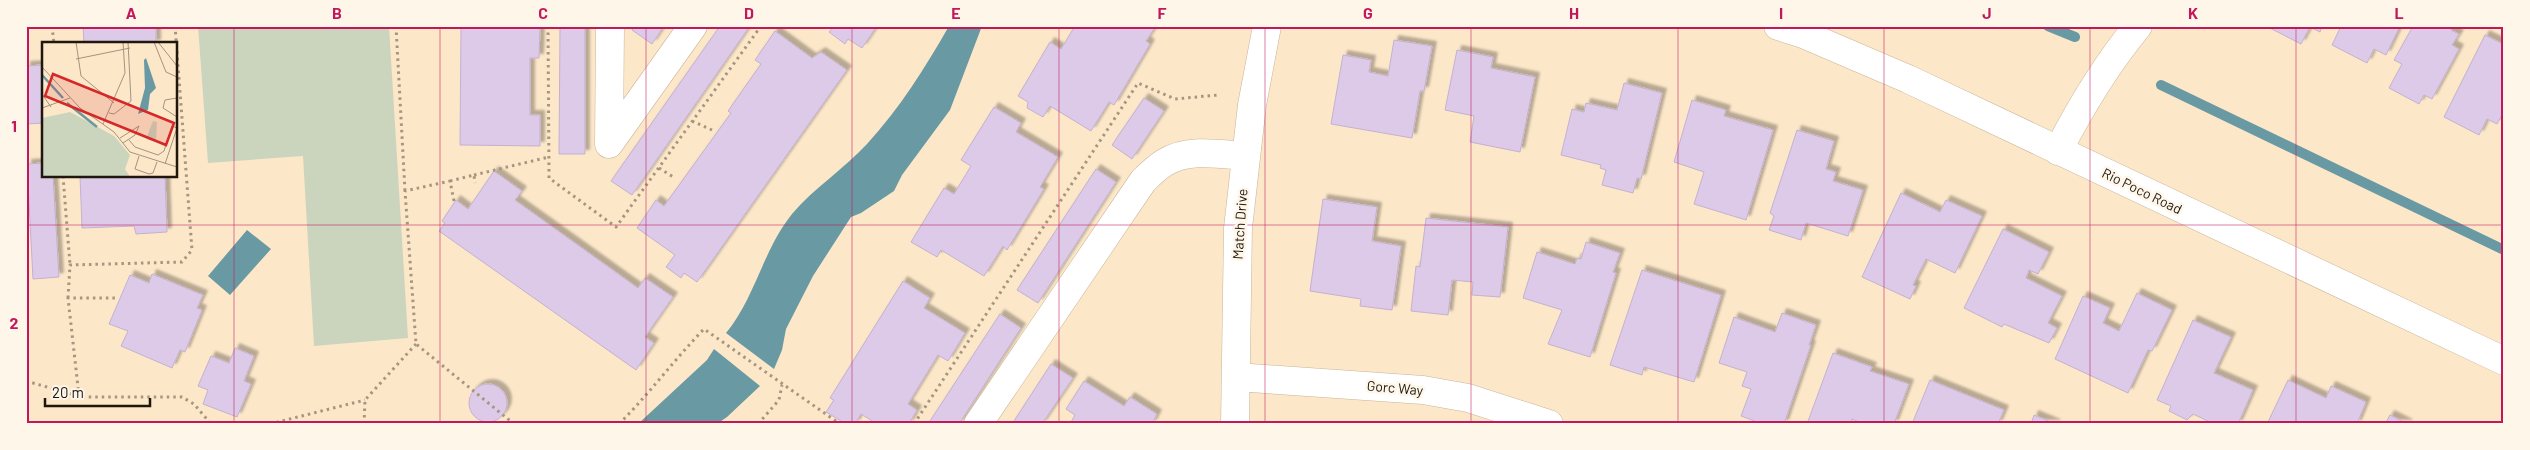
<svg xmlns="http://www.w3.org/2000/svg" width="2530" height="450" viewBox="0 0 2530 450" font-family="Barlow,sans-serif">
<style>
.green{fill:#cbd5be}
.water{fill:#6999a2}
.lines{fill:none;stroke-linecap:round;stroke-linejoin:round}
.stream{stroke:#6999a2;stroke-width:10}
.building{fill:#dccae8;stroke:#c3b1cf;filter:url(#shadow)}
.minor-casing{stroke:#c9b599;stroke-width:29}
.path{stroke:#a69680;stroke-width:3;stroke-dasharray:2.5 4;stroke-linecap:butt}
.minor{stroke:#fff;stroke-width:28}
.grid{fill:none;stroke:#c2185b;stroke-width:1;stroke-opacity:0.55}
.labels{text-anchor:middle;stroke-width:5;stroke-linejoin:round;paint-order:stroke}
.street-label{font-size:14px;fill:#1f170d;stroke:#fff6ea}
.inset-river{fill:none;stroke:#6999a2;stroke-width:2.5}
.inset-road{fill:none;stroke:#a4947e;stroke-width:1}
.view{fill:#d62828;fill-opacity:0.15;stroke:#d62828;stroke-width:2.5}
.inset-edge{fill:none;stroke:#1f170d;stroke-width:2.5}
.neatline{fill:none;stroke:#c2185b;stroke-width:2}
.grid-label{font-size:16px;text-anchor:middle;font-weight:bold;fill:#c2185b}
</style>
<defs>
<filter id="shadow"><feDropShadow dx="4.5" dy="-4.5" stdDeviation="1" flood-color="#0004"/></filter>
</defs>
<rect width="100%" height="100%" fill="#fce7c9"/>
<path class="green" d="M198,26H389L408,338L314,346L303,156L208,163Z"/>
<path class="water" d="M949,26H982L950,110L902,175L894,191L861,213L851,217L813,276L786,329L782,350L774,369L726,333C755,298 763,250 792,214C814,188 844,169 867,144C900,108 925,68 949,26Z
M247,230L271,249L230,295L208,276Z
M714,349L760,386L727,417L717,424H638L707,360Z"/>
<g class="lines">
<path class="stream" d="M2048,26L2075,37
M2161,85L2504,250"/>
</g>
<path class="building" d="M83,26H156V44H84Z
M461,26H540L539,58H530V115H540V146L460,145Z
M560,26H585V154H559Z
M634,26H664L652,44L632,30Z
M720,26H750L632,195L611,181Z
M834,26H877L862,48L848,39L845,44L829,32Z
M1075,26H1156L1146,41L1150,44L1114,105L1109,102L1091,131L1050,106L1043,117L1027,108L1028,102L1018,96L1050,42L1061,49Z
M2266,26H2322L2320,32L2310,27L2301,44Z
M2341,26H2400L2386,55L2374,49L2367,63L2332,45Z
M2413,26H2453L2451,30L2459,34L2452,45L2459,49L2432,99L2424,95L2419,104L2389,88L2402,64L2394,60Z
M775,31L812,58L821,52L847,70L697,282L684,273L681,278L666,267L675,255L637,228L656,200L664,206L731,113L728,111L761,64L755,60Z
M2485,35L2501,43L2504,38V111L2497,124L2487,119L2479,135L2444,117Z
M1394,40L1432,46L1424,91H1420L1412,138L1331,124L1343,55L1371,60L1369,72L1388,76Z
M1457,50L1493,57L1491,68L1535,77L1520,152L1470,142L1474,116L1445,110Z
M44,65V123L26,124V66Z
M1624,83L1662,93L1641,179L1637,178L1633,193L1602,185L1606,170L1600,168L1601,165L1561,155L1572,109L1584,112L1586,103L1617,110Z
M1144,98L1164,111L1132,159L1112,145Z
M1692,100L1726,110L1724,116L1773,130L1746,220L1694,204L1704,172L1674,162Z
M994,107L1021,123L1016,132L1058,157L1040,187L1044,189L1007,250L1003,246L984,276L941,250L937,257L911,242L944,188L954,194L971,166L961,160Z
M1797,130L1834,141L1826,169L1836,172L1833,181L1863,190L1848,236L1806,223L1801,240L1769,230L1774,216L1770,213Z
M44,163V176H53L59,277L33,279L27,164Z
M1096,169L1116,182L1038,303L1017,290Z
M494,171L522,191L515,200L638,288L645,278L673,297L645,337L654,343L636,370L439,231L445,223L442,221L456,200L468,209Z
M80,176H165L167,232L136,234L134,226L82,228Z
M1901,193L1940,212L1946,200L1982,216L1955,273L1926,259L1913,285L1916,286L1910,299L1862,277Z
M1323,199L1377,207L1372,241L1401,246L1392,310L1360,306L1361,299L1310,291Z
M1426,218L1508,227L1500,297L1472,295L1473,282L1452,280L1448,315L1411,311L1416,266L1420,267Z
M2003,229L2049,252L2038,274L2029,270L2026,278L2062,296L2048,323L2057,328L2049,343L2004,324L2002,327L1964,308Z
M1586,242L1620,253L1613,272L1616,273L1590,357L1548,344L1562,310L1523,298L1537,252L1575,264L1577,258L1581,259Z
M1642,270L1721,295L1694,382L1644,367L1642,375L1610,365Z
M152,274L203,295L197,308L202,310L185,352L180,350L172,368L121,346L128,331L109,324L130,275L149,283Z
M903,281L930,298L924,308L965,333L948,361L938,355L908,404L917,410L909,424H877L861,414L855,424H846L826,412L834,400L830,398Z
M2137,293L2172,310L2152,351L2148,350L2128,393L2055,359L2083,296L2110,308L2103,323L2119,331Z
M1782,313L1816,325L1809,345H1811L1784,424H1762L1741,416L1751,389L1742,386L1747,372L1719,363L1734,317L1775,332Z
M1000,314L1021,328L959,424H928Z
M2193,320L2231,337L2214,373L2253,390L2238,424H2214L2193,414L2187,420L2169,411L2171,406L2157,400Z
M235,348L254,356L244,381L251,384L237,417L203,404L208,390L198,386L211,356L229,363Z
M1833,353L1872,367L1870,371L1909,384L1894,424H1864L1852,419L1850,424H1807Z
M1051,364L1073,378L1042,424H1012Z
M1930,380L2004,410L1998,424H1912Z
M2288,380L2326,398L2331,386L2366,402L2357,424H2267Z
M1084,381L1124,406L1130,397L1157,414L1152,424H1070L1075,415L1066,409Z
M469 403a19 19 0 1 1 38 0a19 19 0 1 1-38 0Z
M2034,415L2056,424H2031Z
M2390,415L2408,424H2385Z"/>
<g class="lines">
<g class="minor-casing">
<path id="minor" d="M610,26L609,144L693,26
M1778,26L1803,34L1908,79L2504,361
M2058,151C2081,106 2106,65 2138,26
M1236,377L1423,390L1468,398L1549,424
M978,424L1143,181C1149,175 1156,168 1164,163C1187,148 1220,154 1245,156
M1235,424L1238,228L1252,105L1267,26"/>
</g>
<path class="path" d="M52,26L54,44
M396,26L405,191
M548,26L549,178L616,227L761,26
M692,121L712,130
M659,168L675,178
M474,175L549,157
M63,176L70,265
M450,181L474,175L475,183
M454,201L450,181L405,191L416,344L514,424
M68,298L70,265L182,262L192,250L175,26
M26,381L82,397H182L194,404L211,424
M79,396L68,298H115
M270,424L365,400
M364,424L365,400L416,344
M619,424C649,394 674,360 704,329L840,424
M758,424L779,400L782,385
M914,424L1138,83L1175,99L1218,95"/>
<use href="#minor" class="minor"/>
</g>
<path class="grid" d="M234,26V424M440,26V424M646,26V424M852,26V424M1059,26V424M1265,26V424M1471,26V424M1678,26V424M1884,26V424M2090,26V424M2296,26V424M26,225H2504"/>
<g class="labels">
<g class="street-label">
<text transform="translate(2142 191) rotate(26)" y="5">Rio Poco Road</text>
<text transform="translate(1240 224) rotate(-86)" y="5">Match Drive</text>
<text transform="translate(1395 388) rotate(5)" y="5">Gorc Way</text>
</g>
</g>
<g transform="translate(42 42)">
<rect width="135" height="135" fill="#fce7c9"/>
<path d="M28,70L72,94L88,113L83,127L88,135H0V76ZM111,79L115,80L114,100L104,97Z" fill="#cbd5be"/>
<path d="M104,16L114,46L108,52L106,68L96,72L103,46L102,18Z" fill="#6999a2"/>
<path class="inset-river" d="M0,33L21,56M25,61L55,85"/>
<path class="inset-road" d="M34,0L39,34L72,61M112,0L124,30L135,35M116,0L135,24M34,17L88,6M0,25L38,66L72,90L88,110L135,125M0,52L9,65M135,56L123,58L121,66L135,75M0,66L28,56M67,71L72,72L89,59L86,0M61,82L83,31L81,0M78,96L97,84L93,93L81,101M87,98L93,105L116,113L122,109L130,84L135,86M97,114L93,127L107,132L111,131L115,120M123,122L135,86"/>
<path class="view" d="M11,32L132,81L124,103L3,54Z"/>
<rect width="135" height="135" class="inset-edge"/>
</g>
<rect width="2530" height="450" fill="none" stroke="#fff6ea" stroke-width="55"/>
<path d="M45 398v8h105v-8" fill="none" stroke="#1f170d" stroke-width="2.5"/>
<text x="52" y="398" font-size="15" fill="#1f170d" stroke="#fff6ea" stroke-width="4" paint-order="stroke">20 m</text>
<rect x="28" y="28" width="2474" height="394" class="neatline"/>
<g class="grid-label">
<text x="131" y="19">A</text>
<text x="337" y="19">B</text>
<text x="543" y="19">C</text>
<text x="749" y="19">D</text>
<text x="956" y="19">E</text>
<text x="1162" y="19">F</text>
<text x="1368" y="19">G</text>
<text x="1574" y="19">H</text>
<text x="1781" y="19">I</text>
<text x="1987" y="19">J</text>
<text x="2193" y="19">K</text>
<text x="2399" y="19">L</text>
<text x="14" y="132">1</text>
<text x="14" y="329">2</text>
</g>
</svg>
